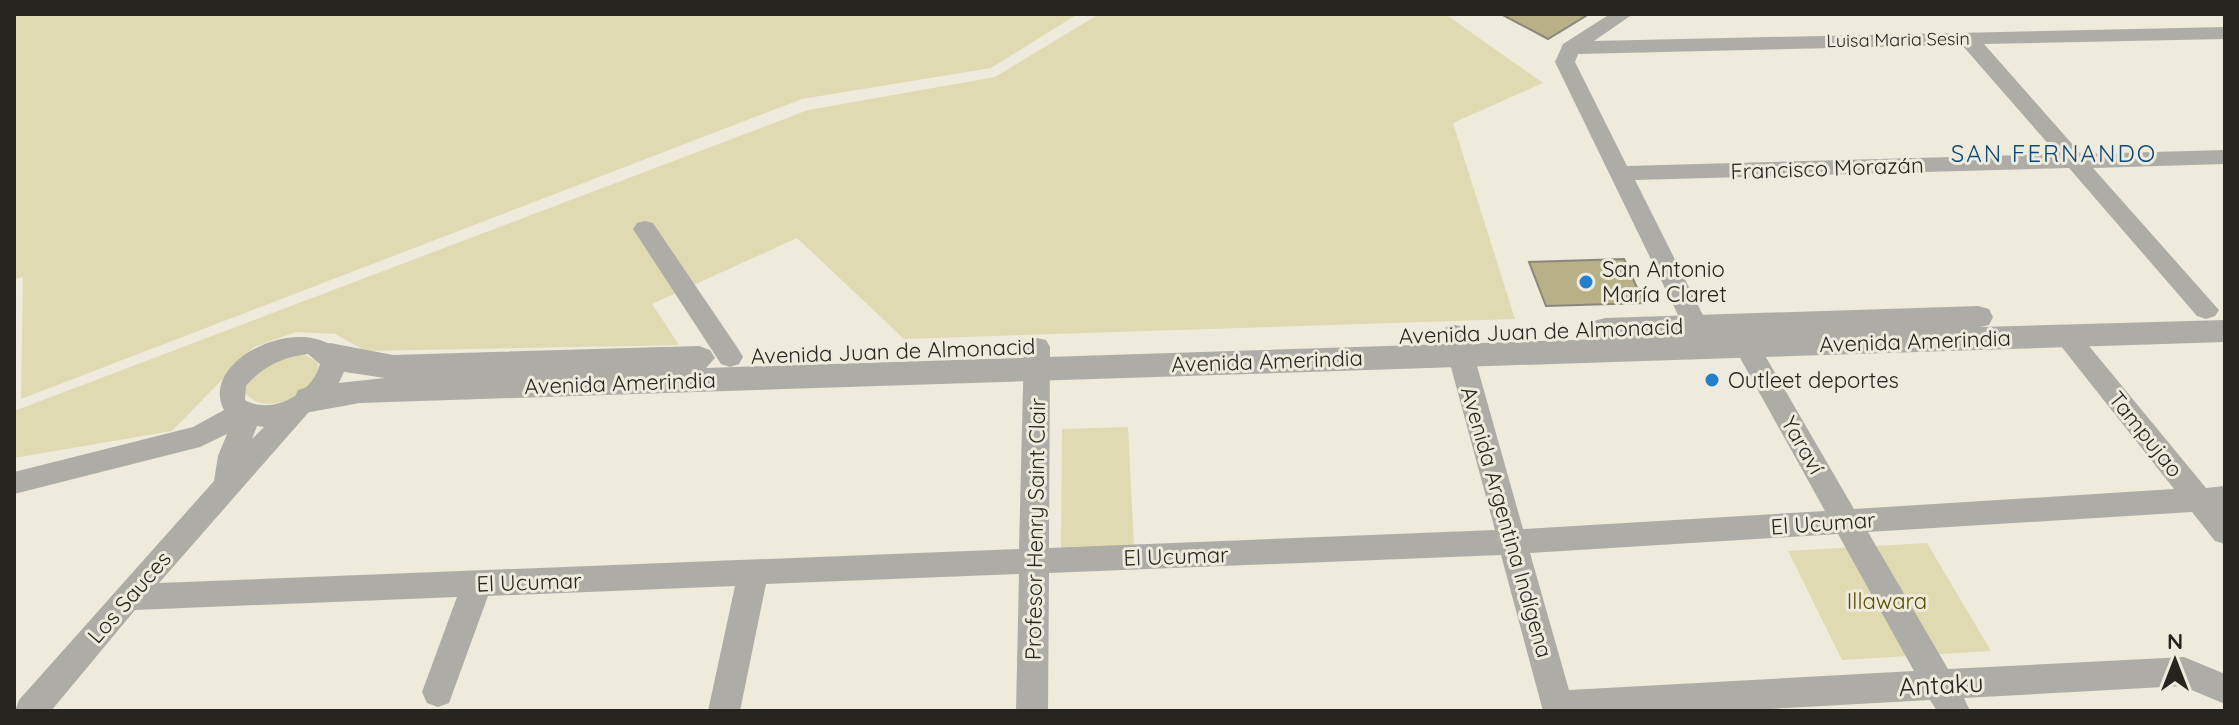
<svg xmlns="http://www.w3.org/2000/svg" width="2239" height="725" viewBox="0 0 2239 725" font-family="Quicksand,sans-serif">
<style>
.green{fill:#e0dab3}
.building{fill:#b8b086;stroke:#8a887b;stroke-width:2}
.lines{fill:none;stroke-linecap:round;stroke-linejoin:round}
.minor{fill:#adaca6;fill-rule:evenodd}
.tertiary{fill:#adaca6;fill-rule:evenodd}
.poi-dot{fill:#257fcc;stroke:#eeebdd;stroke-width:3}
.labels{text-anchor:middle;stroke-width:6;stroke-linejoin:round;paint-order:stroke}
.far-street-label{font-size:18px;fill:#25241f;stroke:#eeebdd}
.street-label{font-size:22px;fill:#25241f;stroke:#eeebdd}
.poi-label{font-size:22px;fill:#25241f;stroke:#eeebdd;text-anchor:start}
.park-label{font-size:22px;fill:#5a4e00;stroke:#eeebdd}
.neighbourhood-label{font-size:24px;letter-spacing:2px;fill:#0d4778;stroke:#eeebdd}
.near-street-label{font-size:26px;fill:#25241f;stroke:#eeebdd}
</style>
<rect width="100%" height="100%" fill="#eeebdd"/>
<path class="green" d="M14,14H1078L991,68L802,99L21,399L23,277L14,279Z
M1099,14H1445L1543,83L1453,123L1515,319L904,339L797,238L652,304L679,345L366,351L335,334L296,332L254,347L172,431L14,458V411L808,110L995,77Z
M302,354L317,361L319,368C317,374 315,381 310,385C296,401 262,413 246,394C243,365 281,359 302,354Z
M1128,427L1134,547L1061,548L1062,429Z
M1927,543L1991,651L1842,660L1788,551Z"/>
<path class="building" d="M1501,14H1589L1548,39Z
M1624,259L1644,303L1546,306L1529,262Z"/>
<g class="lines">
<path class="minor" d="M1610,14H1633L1594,41L2225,27V39L1984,44L2081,154L2225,150V164L2093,168L2219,310L2215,316L2206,319L2197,316L2069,168L1635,180L1719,347L1715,354L1706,356L1697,354L1555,62L1563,44ZM1962,45L2057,154L1627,166L1575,62L1578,54Z
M645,221L653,223L739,350L743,357L739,364L730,367L721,364L633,229L637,223Z
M1455,325L1464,327L1468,334L1523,529L1825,511L1734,347L1738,340L1747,338L1756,340L1854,509L2174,489L2053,336L2057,329L2066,327L2075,329L2206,488L2225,486V544L2215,541L2192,512L1868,532L1948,669L2184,657L2225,674V704L2182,686L1964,698L1970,711H1937L1930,700L1736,711H1543L1501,555L1049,573L1048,711H1016L1019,574L766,584L740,711H708L735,586L488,596L449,703L438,707L427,703L422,692L457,597L135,610L51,711H15L19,700L214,481L218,456L227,434L200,447L14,494V472L193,427L224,410C196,358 315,304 347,362C341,385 329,401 308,413L159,583L1019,549L1024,347L1028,340L1037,338L1046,340L1050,347L1049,548L1495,530L1442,334L1446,327ZM308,354L320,364C313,393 272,416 245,400L246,386C263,366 283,357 308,354ZM257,426L264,427L252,439ZM1838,534L1914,671L1569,690L1530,553Z"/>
<path class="tertiary" d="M1978,306L1989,309L1993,317L1989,325L1980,327L2225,320V342L360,403L310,412L298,408L294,399L298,390L310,386L385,378L345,372L319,363L314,355L319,347L330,343L393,355L699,346L710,350L715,358L706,368L1602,339L1594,337L1589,329L1594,321L1605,318Z"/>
</g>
<g class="poi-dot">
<circle cx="1586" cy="282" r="8"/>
<circle cx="1712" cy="380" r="8"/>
</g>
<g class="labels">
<g class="far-street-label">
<text transform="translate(1898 40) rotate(-1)" y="6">Luisa Maria Sesin</text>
</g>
<g class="street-label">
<text transform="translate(1827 168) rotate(-2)" y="8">Francisco Morazán</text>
<text transform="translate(1541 331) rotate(-2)" y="8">Avenida Juan de Almonacid</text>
<text transform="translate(1915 341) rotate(-2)" y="8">Avenida Amerindia</text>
<text transform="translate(893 351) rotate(-2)" y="8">Avenida Juan de Almonacid</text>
<text transform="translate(1267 361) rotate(-2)" y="8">Avenida Amerindia</text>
<text transform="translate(620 383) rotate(-2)" y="8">Avenida Amerindia</text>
<text transform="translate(2146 434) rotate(51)" y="8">Tampujao</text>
<text transform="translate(1803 445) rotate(60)" y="8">Yaraví</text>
<text transform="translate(1507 522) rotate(74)" y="8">Avenida Argentina Indígena</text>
<text transform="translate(1823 523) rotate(-4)" y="8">El Ucumar</text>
<text transform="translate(1035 529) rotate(-89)" y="8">Profesor Henry Saint Clair</text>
<text transform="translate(1176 556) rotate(-2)" y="8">El Ucumar</text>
<text transform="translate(529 582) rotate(-2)" y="8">El Ucumar</text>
<text transform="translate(129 597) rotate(-49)" y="8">Los Sauces</text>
</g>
<g class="poi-label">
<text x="1602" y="277">San Antonio<tspan x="1602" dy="25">María Claret</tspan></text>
<text x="1728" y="388">Outleet deportes</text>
</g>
<g class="park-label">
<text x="1887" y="609">Illawara</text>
</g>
<g class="neighbourhood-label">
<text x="2054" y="162">SAN FERNANDO</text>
</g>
<g class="near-street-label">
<text transform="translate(1941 685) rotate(-3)" y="9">Antaku</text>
</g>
</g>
<rect width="2239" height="725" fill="none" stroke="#25241f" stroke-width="32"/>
<g transform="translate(2175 661)" stroke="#eeebdd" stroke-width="6" paint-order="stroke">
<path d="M0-6L14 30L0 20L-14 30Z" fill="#25241f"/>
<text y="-12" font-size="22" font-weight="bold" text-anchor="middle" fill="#25241f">N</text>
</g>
</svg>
